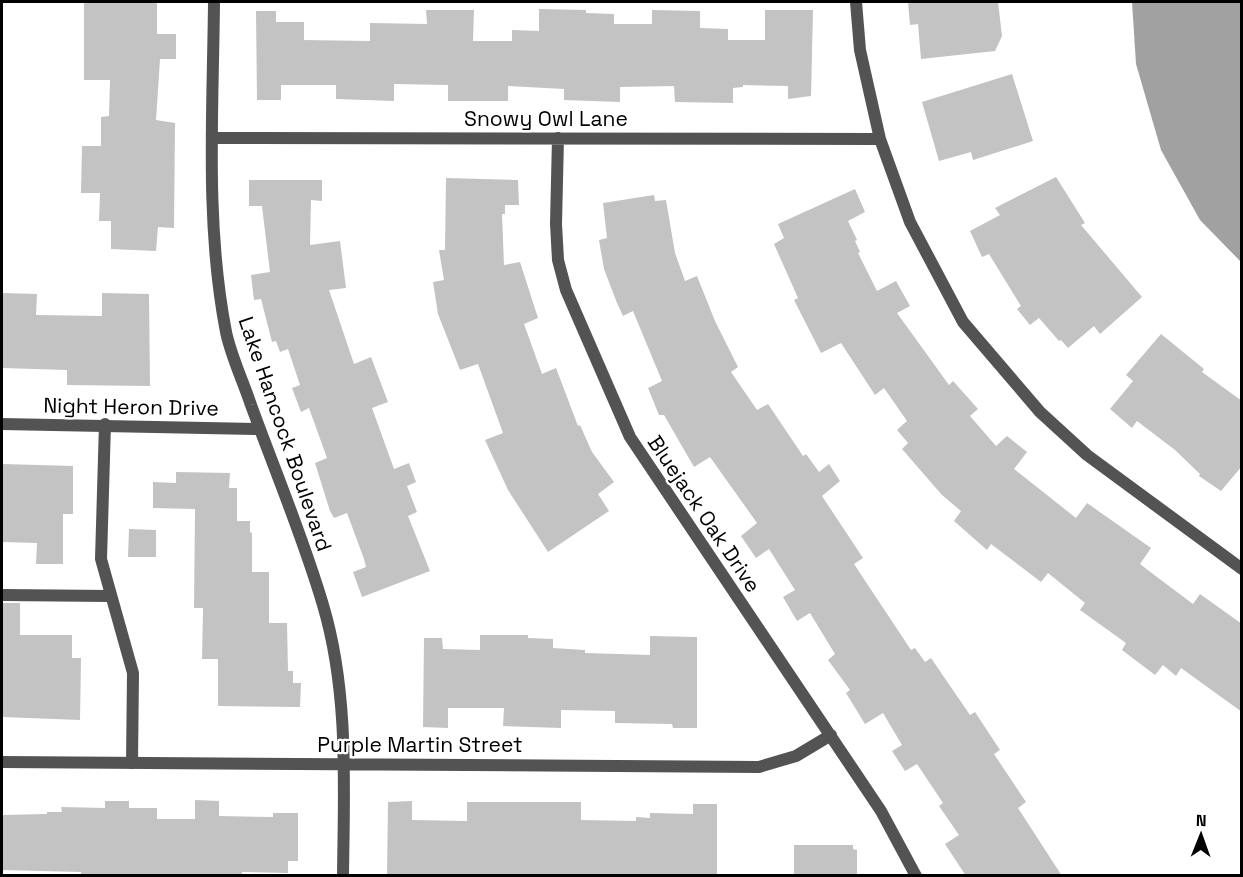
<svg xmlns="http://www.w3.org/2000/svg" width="1243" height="877" viewBox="0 0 1243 877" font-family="'Space Grotesk',sans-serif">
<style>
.water{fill:#a1a1a1}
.building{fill:#c3c3c3}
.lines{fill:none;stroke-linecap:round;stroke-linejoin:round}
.lane{stroke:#535353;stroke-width:12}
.street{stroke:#535353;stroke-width:12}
.labels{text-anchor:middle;stroke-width:4.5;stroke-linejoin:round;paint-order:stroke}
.street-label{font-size:21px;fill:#000;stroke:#fff}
</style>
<rect width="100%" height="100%" fill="#fff"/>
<path class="water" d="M1132,2H1241V262L1200,220L1161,150L1136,64Z"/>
<path class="building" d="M84,2H157V34H176V59H160L156,120L175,123L174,228L158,227L156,251L111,249V221H99L100,193H81L82,146H101V117L109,116L110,80H84Z
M908,2H998L1002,36L995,51L921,59L918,24L910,25Z
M539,9L586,10V13L614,14V24H652V10L700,11V28L728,29V40H765V10H813L811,96L788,99V86L743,85V87L733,88V103L675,102L674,86L620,87V102L564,100V89L508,86V101H448V85L394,84V101L336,99V85H281V100H257L256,11H276V22H304V40L370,41V23L427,24L426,10H474L473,41H512V30L539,31Z
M1012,74L1033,141L973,160L971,152L939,161L922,102Z
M1056,177L1085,223L1081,225L1142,297L1100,334L1094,326L1068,348L1061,340L1059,341L1039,318L1030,325L1017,309L1021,306L989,254L982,257L970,231L1000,215L995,208Z
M446,178L518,180L519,205H505V214H502L504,265L520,262L538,318L524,324L542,374L556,368L578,426L580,425L592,452L614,482L598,494L609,511L548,552L508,490L485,440L503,433L478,364L460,370L438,314L433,282L444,280L439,250H445Z
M249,180H322V201L311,200L310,245L340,241L346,288L329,290L354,364L371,357L388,402L372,408L394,469L409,463L416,482L407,486L417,512L408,516L430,571L362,597L353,572L366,567L364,559L347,513L334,518L330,511L315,463L327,458L309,408L301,412L292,388L300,385L288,349L280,352L276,341L272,342L261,299L254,300L251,275L270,272L262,206H249Z
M855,189L865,212L848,221L857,240L855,241L860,252L858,253L877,291L896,281L910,306L897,313L949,385L953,381L978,409L970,416L996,446L1007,436L1027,452L1014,469L1076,518L1087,503L1151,548L1140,564L1157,577L1193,604L1200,594L1242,624V712L1181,668L1176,676L1163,665L1155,675L1122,650L1126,643L1080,610L1085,603L1048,573L1041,582L991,544L987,550L954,521L961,511L942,495L902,449L908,443L897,430L907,421L884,388L875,395L841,343L821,353L794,300L798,298L774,244L784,238L778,224Z
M654,195L655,201L666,200L675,253L685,281L697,276L715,321L738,367L731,372L757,410L768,404L803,456L806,454L819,472L829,464L840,481L822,496L863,558L854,564L911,650L915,648L925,662L931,658L970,715L975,712L1000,750L994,754L1026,802L1018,808L1062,876H966L945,844L959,835L939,806L943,803L917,764L905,771L892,751L902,745L883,713L865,724L846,693L850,690L828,660L835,654L810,613L797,621L783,597L795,590L769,549L756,558L741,536L757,523L710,457L694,467L664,415H659L648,388L662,381L633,311L623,316L617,303L604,269L599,240L607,238L603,203Z
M2,293L37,294L36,315L102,316V293L149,294L150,386L67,385V370L2,368Z
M1161,334L1204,369L1202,372L1242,401V466L1221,491L1199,476L1200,474L1175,450L1137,421L1132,428L1110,409L1133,381L1126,375Z
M2,464L73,466V514H63V564H36L37,543L2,542Z
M176,472L230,473L229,488H237V521H250V532L252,533V572H269V623H287L288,671H293V683H301L300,707L218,706V659H202L203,608H194L195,509L153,508V482L176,483Z
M129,529L156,530V557H128Z
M2,603H20V635H72V658H81L80,720L2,717Z
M480,635H528V638L553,639V648L585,650V653L650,655V636L697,637V728H673L672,724L615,723V711L561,710V728L503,726L504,708H448V728L423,727L424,638H442L443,649L480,650Z
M195,800L219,801V816L273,817V813H298V861H288V873L242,872V876H81V872L2,870V815L47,814V812H62L61,807L105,808V801H129V808H157V819H195Z
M412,801V820L467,821V802H581V820L636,821V817L650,818V813L693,814V804H717V876H387L388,802Z
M794,845H853V849L857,850V876H794Z"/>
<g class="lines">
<path class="lane" d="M105,424L101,559L133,673L132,763
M2,595L110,596"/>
<path class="street" d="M214,2C213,111 205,224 226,332C231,356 243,381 251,405C275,471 303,537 323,605C349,692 344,786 343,876
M856,2L860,50L880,139L910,222L963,322L1040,412L1087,455L1242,569
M212,138L880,139
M558,138L556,224L558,260L566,290L630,437L881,811L916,876
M2,424L260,429
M2,762L759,767L796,756L831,735"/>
</g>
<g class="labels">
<g class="street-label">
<text x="546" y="126">Snowy Owl Lane</text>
<text transform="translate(131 407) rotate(1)" y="7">Night Heron Drive</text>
<text transform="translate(285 434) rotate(71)" y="7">Lake Hancock Boulevard</text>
<text transform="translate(704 514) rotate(56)" y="7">Bluejack Oak Drive</text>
<text x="420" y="752">Purple Martin Street</text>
</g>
</g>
<rect width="1243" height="877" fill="none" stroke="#000000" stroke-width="6"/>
<g transform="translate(1201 835) rotate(1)" stroke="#ffffff" stroke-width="4.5" paint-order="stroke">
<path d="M0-4.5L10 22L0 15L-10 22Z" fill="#000000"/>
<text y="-9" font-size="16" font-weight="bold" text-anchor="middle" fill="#000000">N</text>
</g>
</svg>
